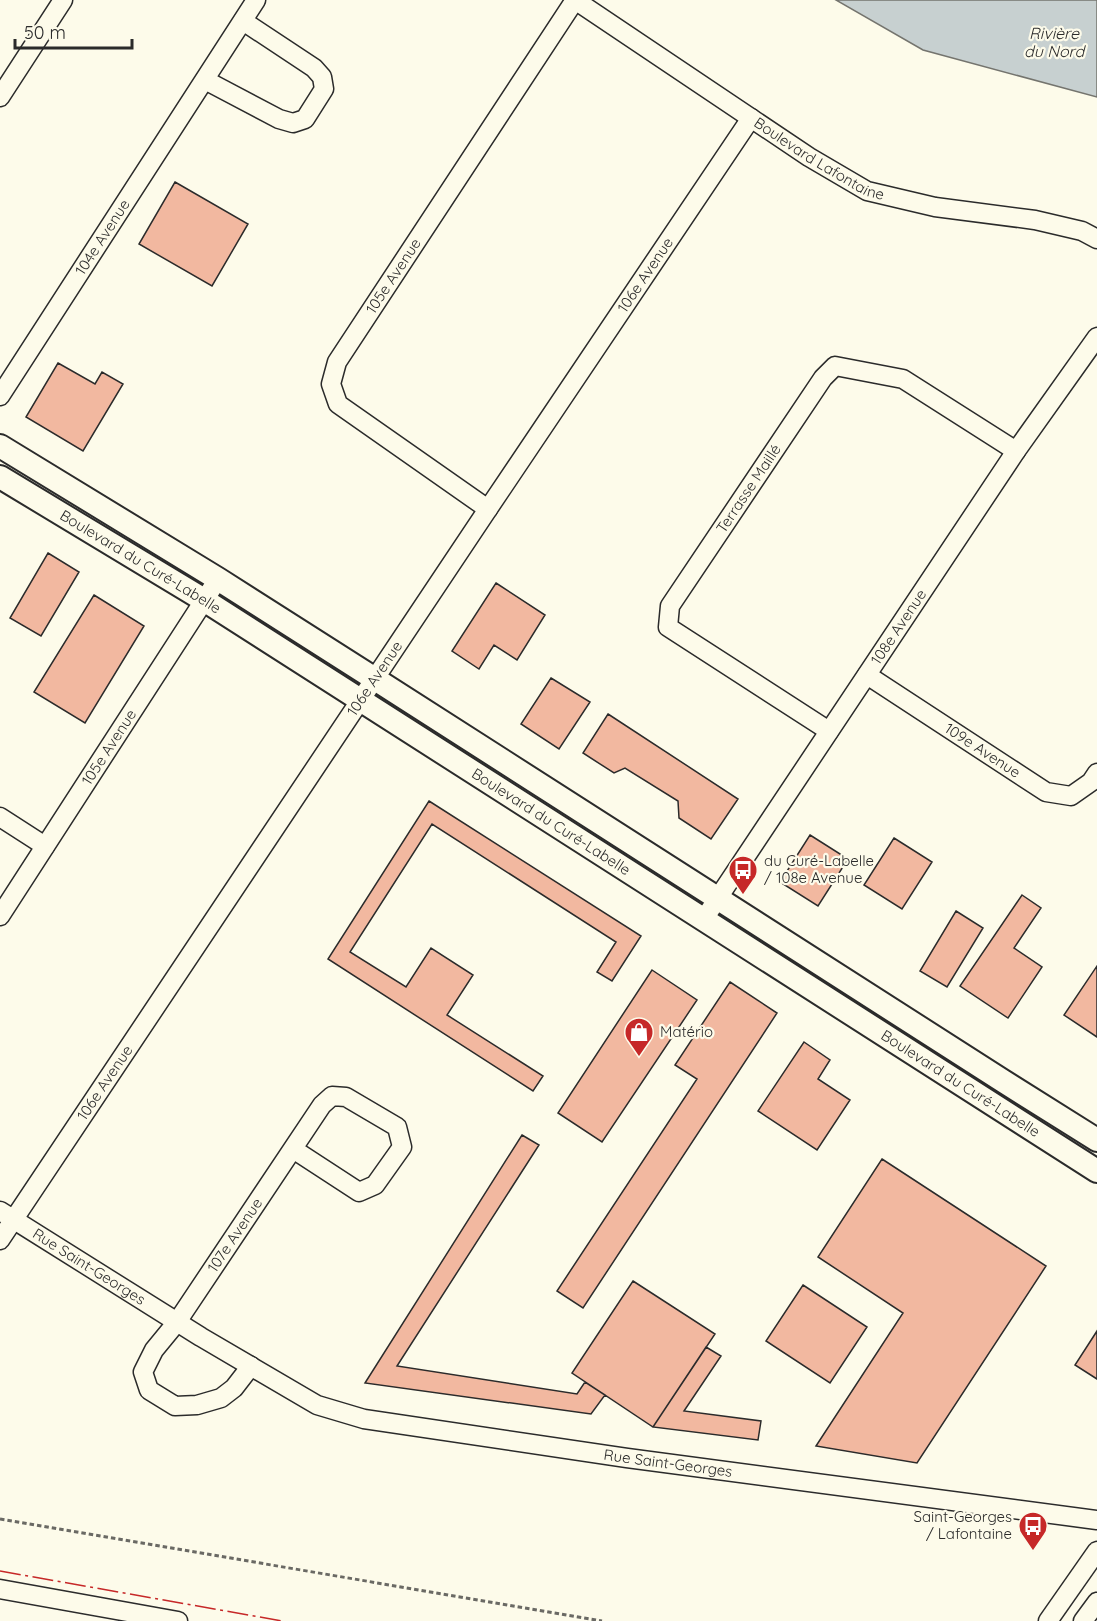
<svg xmlns="http://www.w3.org/2000/svg" width="1097" height="1621" viewBox="0 0 1097 1621" font-family="Quicksand,sans-serif">
<style>
.water{fill:#c7d0d0;stroke:#74746e;stroke-width:1.5}
.building{fill:#f2b8a0;stroke:#2b2b2b;stroke-width:1.5}
.lines{fill:none;stroke-linecap:round;stroke-linejoin:round}
.minor-casing{stroke:#2b2b2b;stroke-width:21}
.major-casing{stroke:#2b2b2b;stroke-width:26}
.path{stroke:#6a6964;stroke-width:3;stroke-dasharray:4.5 3;stroke-linecap:butt}
.minor{stroke:#fdfbea;stroke-width:18}
.major{stroke:#fdfbea;stroke-width:22}
.power{stroke:#c62828;stroke-width:1.5;stroke-dasharray:21 4.5 3 4.5;stroke-linecap:butt}
.labels{text-anchor:middle;stroke-width:4.5;stroke-linejoin:round;paint-order:stroke}
.street-label{font-size:15px;fill:#2b2b2b;stroke:#fdfbea}
.poi-label{font-size:15px;fill:#2b2b2b;stroke:#fdfbea;text-anchor:start}
.water-label{font-size:16px;font-style:italic;fill:#2b2b2b;stroke:#fdfbea}
</style>
<rect width="100%" height="100%" fill="#fdfbea"/>
<path class="water" d="M836,0H1097V97L923,50Z"/>
<path class="building" d="M175,182L248,224L212,286L139,244Z
M58,363L95,384L102,372L123,384L83,451L26,417Z
M48,553L79,572L41,636L10,618Z
M496,583L545,615L517,660L494,645L479,669L452,651Z
M94,595L144,626L85,723L34,692Z
M551,678L590,702L559,749L521,724Z
M608,714L738,799L711,839L679,818L678,801L625,768L614,773L583,753Z
M429,801L641,936L612,981L597,972L616,942L432,824L350,952L406,987L431,948L473,975L447,1015L543,1076L533,1091L328,959Z
M810,835L848,859L818,906L780,882Z
M894,838L932,862L902,909L864,885Z
M1022,895L1041,908L1014,948L1042,967L1008,1018L960,986Z
M956,911L983,928L947,987L920,971Z
M1097,966V1037L1064,1015Z
M652,970L697,1000L602,1142L558,1113Z
M730,982L777,1013L583,1308L557,1291L697,1079L675,1065Z
M804,1042L830,1060L818,1079L850,1100L817,1150L758,1111Z
M522,1135L539,1145L397,1366L577,1394L585,1382L605,1395L591,1414L365,1383Z
M882,1159L1046,1266L917,1463L816,1446L903,1313L818,1257Z
M633,1281L715,1334L653,1427L572,1373Z
M803,1285L867,1327L830,1383L766,1341Z
M1097,1331V1379L1075,1365Z
M706,1347L721,1356L684,1411L761,1421L758,1440L653,1427Z"/>
<g class="lines">
<g class="minor-casing">
<g id="minor">
<path id="s1" d="M575,0L809,157L867,191L935,207L1035,220L1082,231L1097,239"/>
<path d="M205,80L279,119L293,123L305,119L324,89L322,77L314,68L243,21"/>
<path d="M0,97L63,0"/>
<path id="s2" d="M0,396L256,0"/>
<path id="s3" d="M488,509L338,404L331,384L337,362L575,0"/>
<path id="s4" d="M867,675L1046,792L1071,796L1091,782L1097,773"/>
<path id="s5" d="M829,731L668,627L670,606L823,378L835,366L903,379L1016,451"/>
<path d="M0,817L45,846"/>
<path id="s6" d="M0,916L218,579"/>
<path id="s7" d="M704,919L1016,451L1097,337"/>
<path id="s8" d="M0,1211L201,1337L317,1405L364,1419L627,1458L1097,1520"/>
<path id="s9" d="M0,1240L488,509L751,118"/>
<path id="s10" d="M251,1366L234,1388L221,1398L197,1405L175,1406L149,1390L143,1372L154,1350L177,1322L322,1105L332,1096L346,1097L397,1127L402,1147L375,1185L359,1192L293,1149"/>
<path d="M0,1589L178,1621"/>
<path d="M1048,1621L1097,1551"/>
<path d="M1083,1621L1097,1602"/>
</g>
</g>
<g class="major-casing">
<g id="major">
<path d="M0,446L218,579L375,679L1003,1081L1097,1140"/>
<path id="s11" d="M0,477L204,600L1097,1171"/>
</g>
</g>
<path class="path" d="M0,1519L602,1621"/>
<use href="#minor" class="minor"/>
<use href="#major" class="major"/>
<path class="power" d="M0,1571L282,1621"/>
</g>
<defs>
<g id="bus-pin" transform="scale(1.5)"><path d="M0 17L-7.5 6A9.5 9.5 0 1 1 7.5 6Z" fill="#c62828" stroke="#fdfbea"/><path d="M-5-6H5V4H4V6H2V4H-2V6H-4V4H-5ZM-3.5-4V0h7V-4ZM-3.5 1.2v1.5H-2V1.2ZM2 1.2v1.5H3.5V1.2Z" fill="#fff"/></g>
<g id="shop-pin" transform="scale(1.5)"><path d="M0 17L-7.5 6A9.5 9.5 0 1 1 7.5 6Z" fill="#c62828" stroke="#fdfbea"/><path d="M-5-2.5h2.3a2.7 3.5 0 0 1 5.4 0H5L5.5 6h-11ZM-1.5-2.5h3a1.5 2.3 0 0 0-3 0Z" fill="#fff"/></g>
</defs>
<g fill-rule="evenodd">
<use href="#bus-pin" x="743" y="870"/>
<use href="#shop-pin" x="639" y="1032"/>
<use href="#bus-pin" x="1033" y="1526"/>
</g>
<g class="labels">
<g class="street-label">
<text dy="5" stroke="none"><textPath href="#s1" startOffset="292">Boulevard Lafontaine</textPath></text>
<text dy="5" stroke="none"><textPath href="#s2" startOffset="189">104e Avenue</textPath></text>
<text dy="5" stroke="none"><textPath href="#s9" startOffset="1161">106e Avenue</textPath></text>
<text dy="5" stroke="none"><textPath href="#s3" startOffset="330">105e Avenue</textPath></text>
<text dy="5" stroke="none"><textPath href="#s5" startOffset="354">Terrasse Maillé</textPath></text>
<text dy="5" stroke="none"><textPath href="#s11" startOffset="164">Boulevard du Curé-Labelle</textPath></text>
<text dy="5" stroke="none"><textPath href="#s7" startOffset="351">108e Avenue</textPath></text>
<text dy="5" stroke="none"><textPath href="#s9" startOffset="675">106e Avenue</textPath></text>
<text dy="5" stroke="none"><textPath href="#s6" startOffset="201">105e Avenue</textPath></text>
<text dy="5" stroke="none"><textPath href="#s4" startOffset="138">109e Avenue</textPath></text>
<text dy="5" stroke="none"><textPath href="#s11" startOffset="650">Boulevard du Curé-Labelle</textPath></text>
<text dy="5" stroke="none"><textPath href="#s9" startOffset="189">106e Avenue</textPath></text>
<text dy="5" stroke="none"><textPath href="#s11" startOffset="1136">Boulevard du Curé-Labelle</textPath></text>
<text dy="5" stroke="none"><textPath href="#s10" startOffset="306">107e Avenue</textPath></text>
<text dy="5" stroke="none"><textPath href="#s8" startOffset="105">Rue Saint-Georges</textPath></text>
<text dy="5" stroke="none"><textPath href="#s8" startOffset="728">Rue Saint-Georges</textPath></text>
</g>
<g class="poi-label">
<text x="764" y="866">du Curé-Labelle<tspan x="764" dy="17">/ 108e Avenue</tspan></text>
<text x="660" y="1037">Matério</text>
<text x="1012" y="1522" text-anchor="end">Saint-Georges<tspan x="1012" dy="17">/ Lafontaine</tspan></text>
</g>
<g class="water-label">
<text x="1054" y="39">Rivière<tspan x="1054" dy="18">du Nord</tspan></text>
</g>
</g>
<path d="M15 39v9h117v-9" fill="none" stroke="#2b2b2b" stroke-width="3"/>
<text x="24" y="39" font-size="18" fill="#2b2b2b" stroke="#fdfbea" stroke-width="4.5" paint-order="stroke">50 m</text>
</svg>
